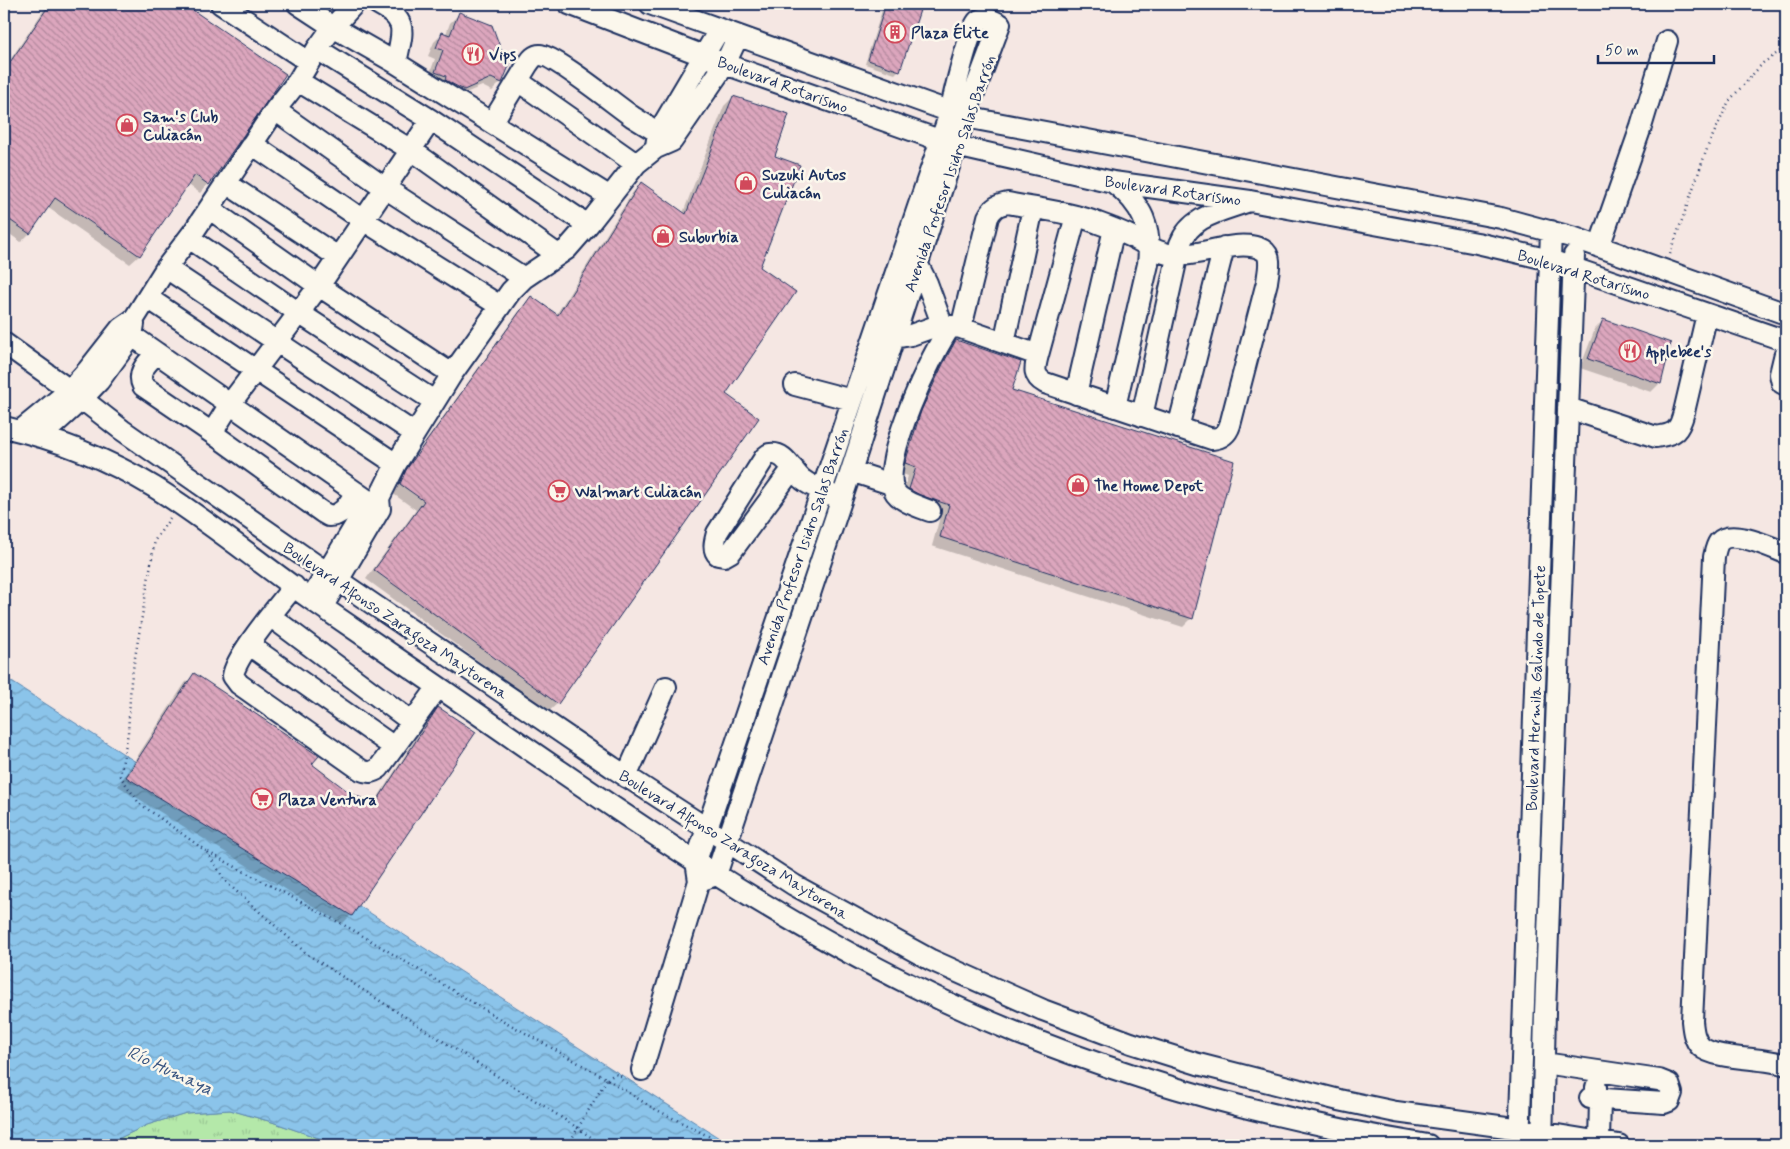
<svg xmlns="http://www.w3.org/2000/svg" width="1790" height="1149" viewBox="0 0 1790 1149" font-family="Mynerve,sans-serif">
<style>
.grass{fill:url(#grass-tufts);stroke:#688c84}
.water{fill:url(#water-waves);stroke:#5e88b2}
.shadow{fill:#0003}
.building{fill:url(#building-back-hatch);stroke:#1b2f5e}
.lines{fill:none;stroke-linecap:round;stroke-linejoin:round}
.minor-casing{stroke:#1b2f5e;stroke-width:24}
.path{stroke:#1b2f5e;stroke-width:2.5;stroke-dasharray:1 4;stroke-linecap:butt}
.minor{stroke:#fbf7ec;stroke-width:20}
.path-bridge{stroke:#1b2f5e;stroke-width:2.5;stroke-dasharray:1 4;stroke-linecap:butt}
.labels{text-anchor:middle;stroke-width:5;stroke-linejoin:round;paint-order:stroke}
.poi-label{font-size:16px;font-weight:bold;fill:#1b2f5e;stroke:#fbf7ec;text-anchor:start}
.street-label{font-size:16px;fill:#1b2f5e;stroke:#fbf7ec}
.water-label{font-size:18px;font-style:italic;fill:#375481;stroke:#fbf7ec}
</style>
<defs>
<pattern id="grass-tufts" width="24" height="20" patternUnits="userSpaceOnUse" patternTransform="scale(1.25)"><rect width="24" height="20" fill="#b4e8a9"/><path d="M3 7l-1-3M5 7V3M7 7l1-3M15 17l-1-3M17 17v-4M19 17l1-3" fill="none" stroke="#9ac794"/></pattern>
<pattern id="water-waves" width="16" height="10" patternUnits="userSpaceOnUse" patternTransform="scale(1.25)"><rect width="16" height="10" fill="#8bc4ea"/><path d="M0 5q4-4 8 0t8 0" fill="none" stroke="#71a0c1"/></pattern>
<pattern id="building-back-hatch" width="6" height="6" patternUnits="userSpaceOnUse" patternTransform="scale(1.25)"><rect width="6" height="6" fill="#dca6bd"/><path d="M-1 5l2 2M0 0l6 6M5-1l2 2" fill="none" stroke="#b2889d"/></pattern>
</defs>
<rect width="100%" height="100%" fill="#f5e7e3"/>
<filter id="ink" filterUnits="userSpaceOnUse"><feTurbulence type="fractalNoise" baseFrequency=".02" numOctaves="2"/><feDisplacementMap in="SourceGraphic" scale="10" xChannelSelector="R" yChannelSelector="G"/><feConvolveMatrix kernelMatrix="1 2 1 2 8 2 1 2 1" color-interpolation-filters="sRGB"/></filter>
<g filter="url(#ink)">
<path class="grass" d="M230,1110L272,1122L339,1145H105L147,1125L186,1113Z"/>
<path class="water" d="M4,677L730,1145H339L272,1122L230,1110L186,1113L147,1125L105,1145H4Z"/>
<path class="shadow" d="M48,4H182L284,74L208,184L200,193L187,184L139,256L130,264L47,207L29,234L21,242L4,230V69Z
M884,4H921L899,70L895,74L865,64Z
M953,4H972L968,8Z
M459,14L501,82L492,91L482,86L454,98L427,81L435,59L428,56L434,42L443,33L446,34L450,23Z
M733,97L773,157L759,267L725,394L758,418L557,704L548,712L366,579L416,510L392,493L402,474L523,306L532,297L556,315L633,192L642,184L683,213L724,106Z
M1604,320L1660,383L1651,392L1580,368L1595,329Z
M956,341L1192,618L1183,627L932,546L941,513L911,503L901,498L908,476L897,472L913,421L934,374L948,350Z
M194,675L349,794L373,805L429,718L438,709L474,732L351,915L342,924L118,786L185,683Z"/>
<path class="building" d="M50,4H184L286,74L209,185L195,175L140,256L55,198L30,234L4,216V71Z
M886,4H922L900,71L868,60Z
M459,12L492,25L503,55L512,59L502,83L491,78L464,90L445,80L446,76L435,72L443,50L436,48L442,32L450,35Z
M733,96L789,114L775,156L800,165L760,267L796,292L726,394L759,418L558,704L374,570L424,501L400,484L406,470L531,296L558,315L641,182L686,214Z
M1603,319L1671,343L1661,384L1588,359Z
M956,340L1021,362L1012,390L1234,461L1193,619L940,537L949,505L920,495L909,489L916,467L905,463L921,411L943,364Z
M194,673L319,756L312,764L350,793L375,804L438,707L476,732L352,916L126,777Z"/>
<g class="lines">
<g class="minor-casing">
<path id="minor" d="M221,4L309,62
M298,4L333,27L396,63L610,197
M378,4C410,21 402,32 396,63
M569,4L725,64L956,146L1113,182L1250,201L1477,243L1550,260L1786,341
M650,4L965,117L1501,218L1575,238L1786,314
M317,49L431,120
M298,81L411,150L558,255
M518,81L636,164
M275,110L385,188L524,278
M492,123L528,64C531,60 534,55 540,55C554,55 617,106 633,117C646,125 659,133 672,141
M252,144L363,220L500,306
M656,146L658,133L719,30
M1113,182C1143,205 1152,227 1148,264L1115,407
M226,183L338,257
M210,209L319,286L452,374
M189,238L299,313L434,401
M1599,247L1641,127L1667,41
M917,263L927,283L942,324
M166,268L414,433
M148,298L396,464
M121,328L380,509
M961,328L988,217C993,207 998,205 1008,203C1038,209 1070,212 1098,223C1109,227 1120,231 1130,236C1146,244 1158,254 1176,255C1201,257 1240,237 1263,250C1273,256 1268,272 1267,282L1230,425C1227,434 1222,438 1212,439L1045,383C1032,376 1035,367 1038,355
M894,338L911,335L942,324L961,328L1038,355L1076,216
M4,343L82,399L122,430L339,581L612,767L794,885L931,960L1043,1010L1131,1043L1198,1064L1339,1100L1396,1112L1521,1129L1619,1145
M1004,343L1033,208
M1786,349L1780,374L1782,383L1786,385
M157,353C148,362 136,372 143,386L212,433L322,512L329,516C343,516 349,503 356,492
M795,385L852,400
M1076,394L1114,229
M1568,408L1656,437C1676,434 1679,431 1684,412L1707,314
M1142,416L1180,244C1191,215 1223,211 1249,201
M4,427C56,439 108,459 154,487C209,521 259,563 312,600C361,634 410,667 459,701C605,802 751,906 911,985C1073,1066 1249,1116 1428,1145
M1178,428L1224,247
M20,431L70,390L88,370L121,328L134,319L166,268L194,231L275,110L298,81L317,49L333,27L354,4
M212,433L230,404L319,286L431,120L588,225
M40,437L82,399L99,381L132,336L134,324
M793,468L731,552L724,556L718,555C712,549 715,541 717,533L765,457L769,454C786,451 792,472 803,480C812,487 822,490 832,495
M851,471L891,484
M930,511C919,507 899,501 894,490C880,462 932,351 951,326
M1786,553C1772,548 1731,528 1719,542C1716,546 1715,552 1714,557L1692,1021C1693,1031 1694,1040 1701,1047C1716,1060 1765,1057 1786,1065
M294,586C280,604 235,656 233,676L239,684L361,770C368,773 372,773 379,768L438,687
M311,599L364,511
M323,606L380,509L379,498L396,464L452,374L511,291L524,278L567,249L588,225L636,164L656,148L672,141L725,64L738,36
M270,616L412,722
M249,645L394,747
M626,777L666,687
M1544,1063L1659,1080L1669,1084L1672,1093L1669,1101L1664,1103L1590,1098
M642,1070L699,881L696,861L950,113C953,98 969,28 978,21C985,15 993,21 1000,24L965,117L851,471L716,875L699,881
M1596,1087V1091L1600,1099L1599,1142
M1519,1145L1551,231
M1542,1145L1545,1012L1574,255"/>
</g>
<path class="path" d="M1670,254L1708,146L1729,101L1763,63L1786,47
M170,518L155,540L131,681L128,733L120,776L139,803L206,851
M607,1079L615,1074L627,1078
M603,1145L550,1110L307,954L227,883L206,851L353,930L495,1016L607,1079L651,1107L726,1145"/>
<use href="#minor" class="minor"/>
<path class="path-bridge" d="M568,1145L607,1079"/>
</g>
</g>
<defs>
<g id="building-ring" transform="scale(1.125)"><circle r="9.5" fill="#fbf7ec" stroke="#d1495b" stroke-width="1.5"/><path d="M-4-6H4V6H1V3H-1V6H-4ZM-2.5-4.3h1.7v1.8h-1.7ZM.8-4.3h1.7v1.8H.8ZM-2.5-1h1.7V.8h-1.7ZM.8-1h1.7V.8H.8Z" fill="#d1495b"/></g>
<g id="restaurant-ring" transform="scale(1.125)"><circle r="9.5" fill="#fbf7ec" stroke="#d1495b" stroke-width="1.5"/><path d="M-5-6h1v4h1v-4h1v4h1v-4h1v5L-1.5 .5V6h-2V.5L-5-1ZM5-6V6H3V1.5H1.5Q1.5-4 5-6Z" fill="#d1495b"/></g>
<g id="shop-ring" transform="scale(1.125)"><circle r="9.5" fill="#fbf7ec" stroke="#d1495b" stroke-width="1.5"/><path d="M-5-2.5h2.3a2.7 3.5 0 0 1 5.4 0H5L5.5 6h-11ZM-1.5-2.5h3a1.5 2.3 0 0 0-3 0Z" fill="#d1495b"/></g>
<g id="supermarket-ring" transform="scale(1.125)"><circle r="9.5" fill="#fbf7ec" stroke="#d1495b" stroke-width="1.5"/><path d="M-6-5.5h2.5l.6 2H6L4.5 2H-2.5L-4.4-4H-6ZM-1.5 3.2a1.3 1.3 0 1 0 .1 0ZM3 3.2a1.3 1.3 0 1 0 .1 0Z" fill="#d1495b"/></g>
</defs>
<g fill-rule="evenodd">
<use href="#building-ring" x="895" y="32"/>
<use href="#restaurant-ring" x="473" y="54"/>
<use href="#shop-ring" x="127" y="125"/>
<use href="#shop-ring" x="746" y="183"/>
<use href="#shop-ring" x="663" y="236"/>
<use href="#restaurant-ring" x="1630" y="351"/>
<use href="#shop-ring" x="1078" y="485"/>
<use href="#supermarket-ring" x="559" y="491"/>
<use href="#supermarket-ring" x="262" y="799"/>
</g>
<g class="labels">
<g class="poi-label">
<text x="911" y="38">Plaza Élite</text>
<text x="489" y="60">Vips</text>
<text x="143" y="122">Sam's Club<tspan x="143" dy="18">Culiacán</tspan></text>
<text x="762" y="180">Suzuki Autos<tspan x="762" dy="18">Culiacán</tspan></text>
<text x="679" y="242">Suburbia</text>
<text x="1646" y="357">Applebee's</text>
<text x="1094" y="491">The Home Depot</text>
<text x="575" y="497">Walmart Culiacán</text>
<text x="278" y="805">Plaza Ventura</text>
</g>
<g class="street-label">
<text transform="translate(783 84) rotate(20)" y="6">Boulevard Rotarismo</text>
<text transform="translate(949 173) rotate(-71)" y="6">Avenida Profesor Isidro Salas Barrón</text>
<text transform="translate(1173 190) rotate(8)" y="6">Boulevard Rotarismo</text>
<text transform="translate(1584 274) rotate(17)" y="6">Boulevard Rotarismo</text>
<text transform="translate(802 546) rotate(-71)" y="6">Avenida Profesor Isidro Salas Barrón</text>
<text transform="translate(396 620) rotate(34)" y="6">Boulevard Alfonso Zaragoza Maytorena</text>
<text transform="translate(1535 688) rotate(-88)" y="6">Boulevard Hermila Galindo de Topete</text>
<text transform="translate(734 844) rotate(32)" y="6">Boulevard Alfonso Zaragoza Maytorena</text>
</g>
<g class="water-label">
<text transform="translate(170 1070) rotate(25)" y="6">Río Humaya</text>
</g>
</g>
<rect width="1790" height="1149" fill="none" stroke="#fbf7ec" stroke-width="20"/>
<rect x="10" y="10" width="1770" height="1129" fill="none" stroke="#1b2f5e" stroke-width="2" filter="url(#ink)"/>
<path d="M1598 55v8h116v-8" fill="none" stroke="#1b2f5e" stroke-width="2.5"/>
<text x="1605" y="55" font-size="15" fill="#1b2f5e" stroke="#fbf7ec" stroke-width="4" paint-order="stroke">50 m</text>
</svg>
